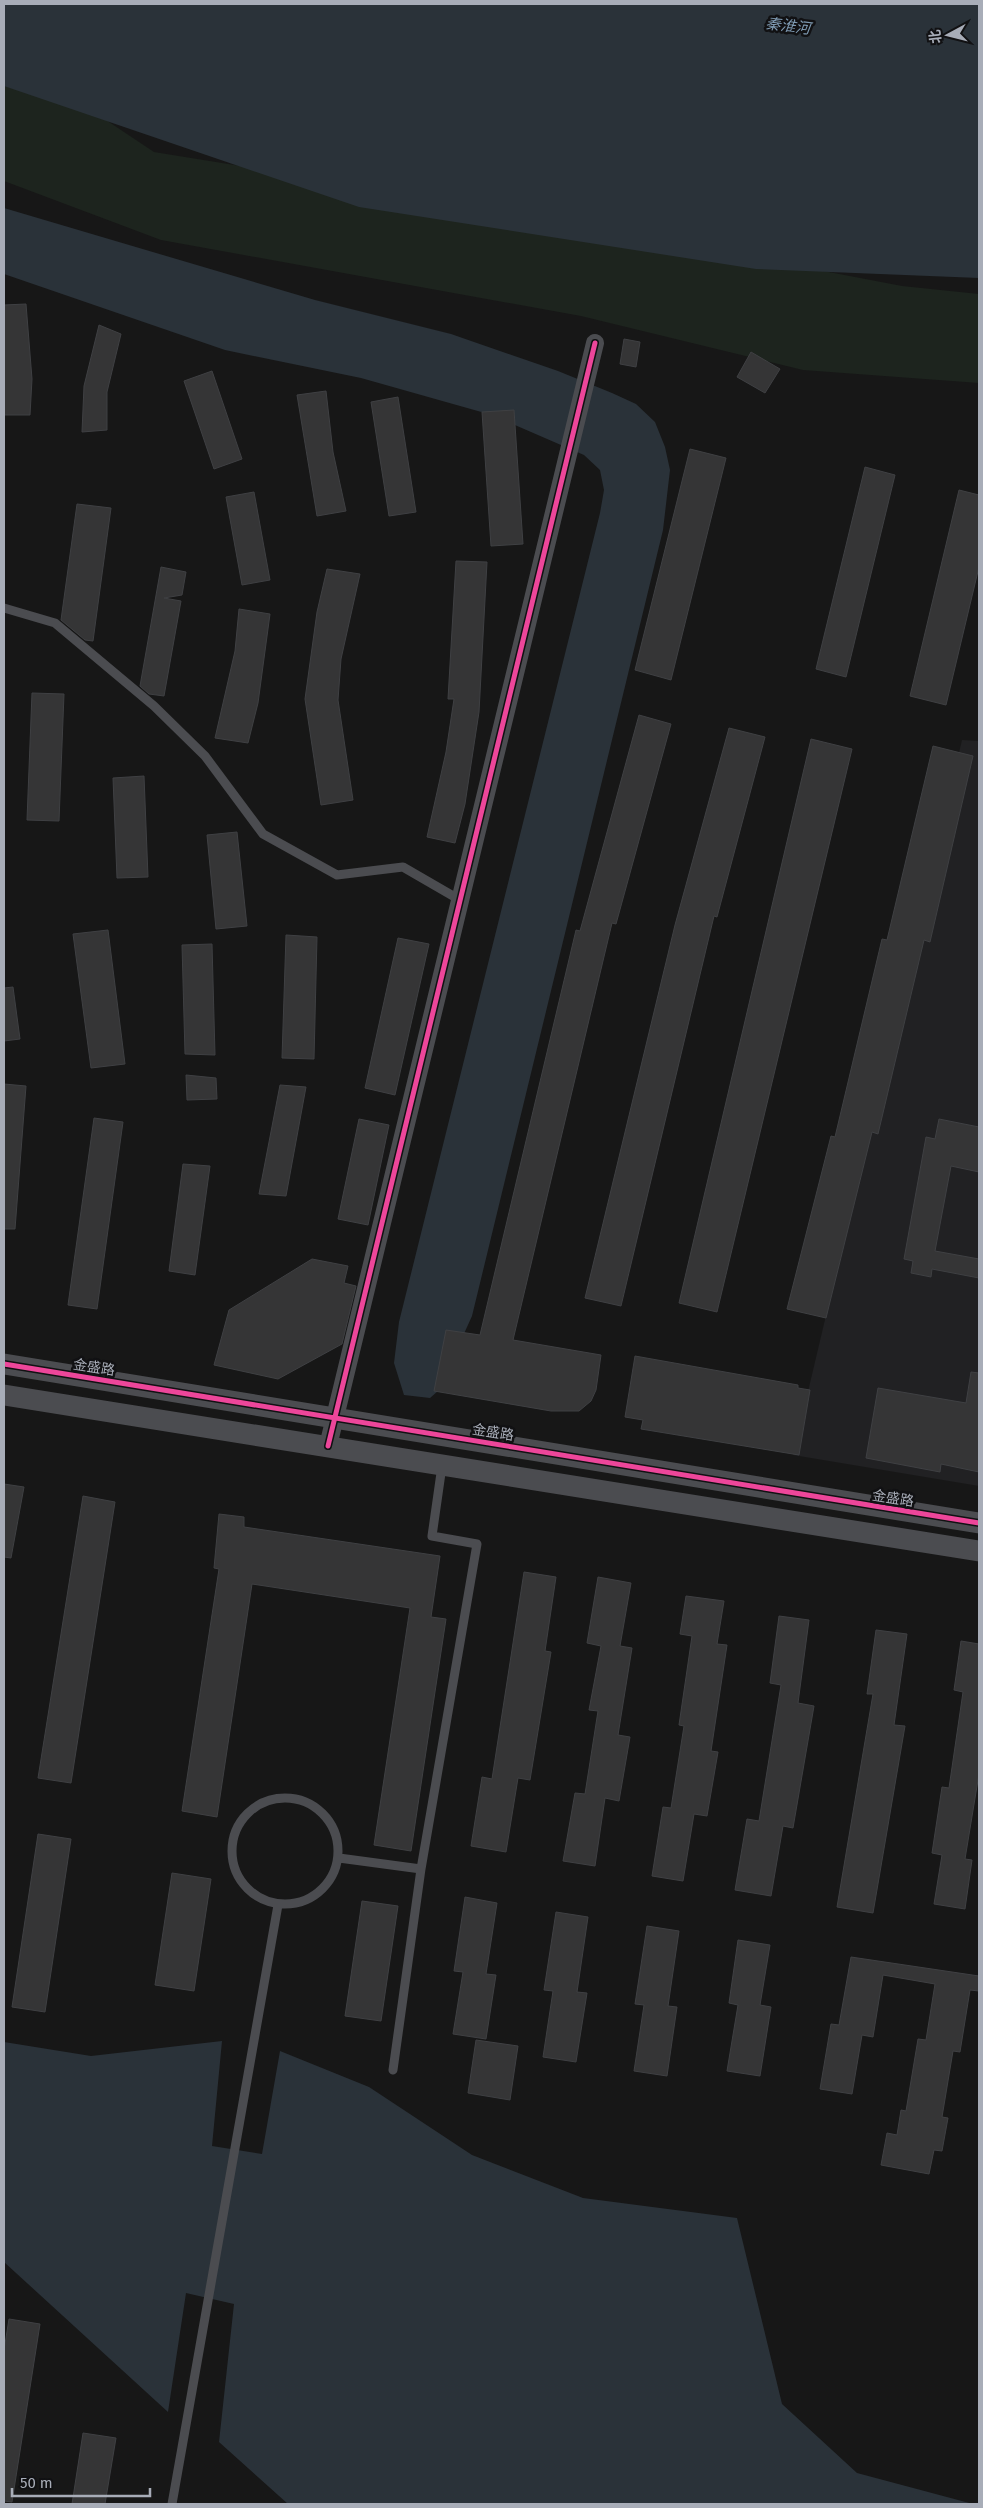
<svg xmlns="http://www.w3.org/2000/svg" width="983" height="2508" viewBox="0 0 983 2508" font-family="'Fira Sans','Noto Sans SC',sans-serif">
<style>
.built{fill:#212123}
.green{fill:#1d241e}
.water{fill:#2a3239}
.building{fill:#353536;stroke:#3f4043}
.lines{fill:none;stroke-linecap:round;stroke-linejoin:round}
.service{stroke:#4b4c50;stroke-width:9}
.minor{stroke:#4b4c50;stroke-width:18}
.tertiary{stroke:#4b4c50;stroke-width:21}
.cycleway-casing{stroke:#111113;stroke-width:8}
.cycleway{stroke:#ed469a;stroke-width:5}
.labels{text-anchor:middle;stroke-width:5;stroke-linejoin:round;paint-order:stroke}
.street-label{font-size:14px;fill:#a8adb8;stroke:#111113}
.water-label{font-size:15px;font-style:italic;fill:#7f9bb3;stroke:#111113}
</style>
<rect width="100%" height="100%" fill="#171717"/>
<path class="built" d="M962,740L979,741V1486L793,1455Z"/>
<path class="green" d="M4,70L55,86L154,152L462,202L902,286L979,294V383L803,370L581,316L161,240L4,181Z"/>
<path class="water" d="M4,4H979V278L756,269L359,207L4,86Z
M4,208L315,300L451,334L558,371L612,393L636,404L655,422L665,447L670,470L663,530L472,1316L438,1391L430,1398L404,1395L394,1363L399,1322L600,513L604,490L600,470L584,455L492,415L361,378L225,350L4,274Z
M222,2041L212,2146L262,2154L280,2051L369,2087L472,2155L583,2198L737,2218L782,2404L857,2473L973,2504H288L219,2442L234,2304L186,2293L168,2412L4,2262V2042L91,2056Z"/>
<path class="building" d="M26,304L32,379L30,415H4V305Z
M99,325L121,334L107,392V430L82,432L84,386Z
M624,339L640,342L636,367L620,364Z
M751,352L780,369L765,393L737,377Z
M212,371L242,459L214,469L184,381Z
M326,391L333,452L346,511L317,516L297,395Z
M398,397L416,512L389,516L371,402Z
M514,410L523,544L491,546L482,412Z
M690,449L726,458L671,680L635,670Z
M865,467L895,475L846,677L816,669Z
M959,490L979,495V567L946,705L910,696Z
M254,492L270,580L242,585L226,497Z
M77,504L111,508L93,641L85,640L61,620Z
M456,561L487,562L479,712L465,804L455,843L427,837L446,752L454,699H448Z
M161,567L186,572L182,595L164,598L181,601L164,696L149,694L140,686Z
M327,569L360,574L341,659L338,700L353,800L321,805L305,699L317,612Z
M239,609L270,614L258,703L248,743L215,738L235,651Z
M32,693L64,694L59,821L27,820Z
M639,715L671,724L616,924L612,923L513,1340L601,1355L596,1390L591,1401L579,1411H551L434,1391L446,1330L480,1335L576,930L580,931Z
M729,728L765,737L717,917L714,916L621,1306L585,1298L675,925Z
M811,739L852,749L717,1312L679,1303Z
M933,746L973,756L930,942L924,940L878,1134L872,1132L826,1318L787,1309L831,1136L835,1137L882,939L887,940Z
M144,776L148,877L117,878L113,778Z
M237,832L247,926L216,929L207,835Z
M108,930L125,1064L91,1068L73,934Z
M286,935L317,937L314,1059L282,1058Z
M398,938L429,944L395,1095L365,1088Z
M212,944L215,1055L185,1054L182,945Z
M13,987L20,1039L4,1041V988Z
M186,1075L216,1078L217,1099L187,1100Z
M4,1084L26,1086L15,1229H4Z
M280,1085L306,1087L286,1196L259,1194Z
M94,1118L123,1122L97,1309L68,1305Z
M359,1119L389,1125L368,1225L338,1219Z
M939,1119L979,1127V1172L951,1166L935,1251L979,1259V1278L932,1269L931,1277L911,1273L913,1261L904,1259L926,1137L935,1139Z
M183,1164L210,1166L195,1275L169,1271Z
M312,1259L348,1266L344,1283L356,1286L342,1344L278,1379L214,1365L229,1310Z
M635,1356L798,1385V1388L810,1390L799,1455L641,1429L643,1420L625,1417Z
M971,1372L979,1373V1472L941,1464L940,1472L866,1458L878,1388L966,1403Z
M4,1484L24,1487L11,1558L4,1557Z
M83,1496L115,1502L71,1783L38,1778Z
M219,1514L244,1517V1527L440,1556L431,1617L446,1619L411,1851L374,1845L410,1608L252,1584L217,1817L182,1811L219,1569L214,1568Z
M524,1572L556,1577L545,1651L551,1652L530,1780L518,1778L506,1852L471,1846L482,1777L492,1779Z
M598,1577L631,1583L620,1646L632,1648L618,1735L630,1737L619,1801L605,1798L595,1866L563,1861L575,1793L585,1794L598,1711L589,1710L601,1646L587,1643Z
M686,1596L724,1601L717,1644L727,1645L711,1751L718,1752L707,1816L694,1814L683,1881L652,1876L663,1807L671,1808L684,1726L679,1725L692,1636L680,1634Z
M779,1616L809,1620L798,1703L814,1706L793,1828L783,1826L771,1896L735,1890L747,1819L759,1821L781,1685L770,1683Z
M876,1630L907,1634L894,1725L905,1726L873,1913L837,1907L873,1694H867Z
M961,1641L979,1644V1774L965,1859L972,1860L965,1909L934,1904L942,1855L932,1853L942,1787L949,1788L963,1692L954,1690Z
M38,1834L71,1839L45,2012L12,2007Z
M172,1873L211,1879L194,1991L155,1985Z
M465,1897L497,1903L486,1974L496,1975L486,2039L453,2034L463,1972L454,1971Z
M362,1901L398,1906L381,2021L345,2016Z
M556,1912L588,1917L577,1992L587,1993L576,2062L543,2057L553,1991L544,1990Z
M647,1926L679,1931L668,2006L677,2007L667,2076L634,2071L644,2005L635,2004Z
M738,1940L770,1945L760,2005L771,2007L760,2076L727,2071L738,2005L729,2003Z
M851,1957L979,1976V1991L970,1990L960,2052L953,2051L942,2117L948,2118L942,2151L934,2150L929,2174L881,2165L887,2133L897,2135L901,2110L906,2111L918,2039L926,2040L935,1984L883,1975L873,2037L862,2035L852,2094L820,2089L831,2024L839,2025Z
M476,2040L518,2046L510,2100L468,2093Z
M9,2319L40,2324L12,2502L4,2501V2350Z
M83,2433L116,2438L105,2504H72Z"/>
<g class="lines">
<path class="service" d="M4,608L55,623L154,706L205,756L263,834L337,875L403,867L460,900
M232 1851a53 53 0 1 1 106 0a53 53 0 1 1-106 0Z
M339,1858L421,1869
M393,2070L421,1869L477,1544L432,1536L442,1466
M172,2504L278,1905"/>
<path class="minor" d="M328,1446L595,343"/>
<path class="tertiary" d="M4,1364L979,1523
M4,1395L979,1551"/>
<g class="cycleway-casing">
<path id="cycleway" d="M4,1364L979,1523
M328,1446L595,343"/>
</g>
<use href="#cycleway" class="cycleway"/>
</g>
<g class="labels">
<g class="street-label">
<text transform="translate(94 1367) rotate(9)" y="5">金盛路</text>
<text transform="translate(493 1432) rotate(9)" y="5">金盛路</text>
<text transform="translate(893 1498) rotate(9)" y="5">金盛路</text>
</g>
<g class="water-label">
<text transform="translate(788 26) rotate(7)" y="5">秦淮河</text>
</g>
</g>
<rect width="983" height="2508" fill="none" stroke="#a8adb8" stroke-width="10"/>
<g transform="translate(948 35) rotate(263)" stroke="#111113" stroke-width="4" paint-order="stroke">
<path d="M0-4L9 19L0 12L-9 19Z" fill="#a8adb8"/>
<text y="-8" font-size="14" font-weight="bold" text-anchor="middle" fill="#a8adb8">北</text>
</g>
<path d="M12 2488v8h138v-8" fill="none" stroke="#a8adb8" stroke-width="2.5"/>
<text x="20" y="2488" font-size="15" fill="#a8adb8" stroke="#111113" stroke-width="4" paint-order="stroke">50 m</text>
</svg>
